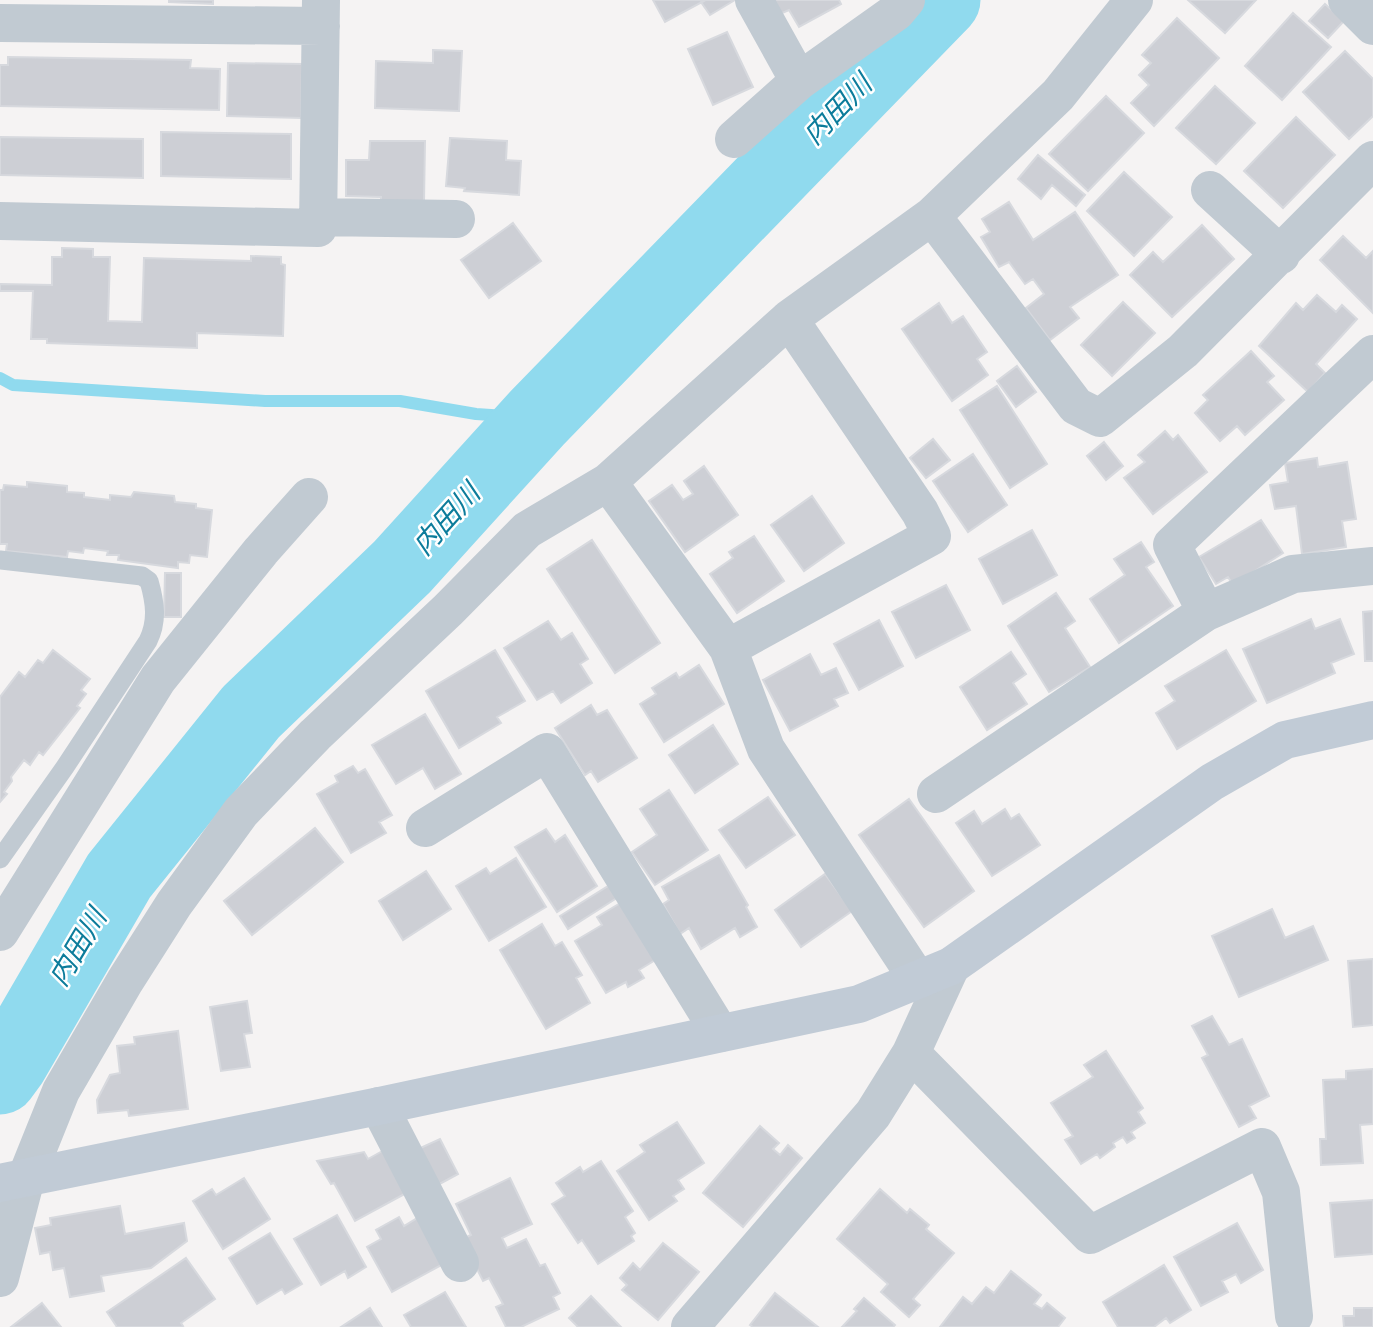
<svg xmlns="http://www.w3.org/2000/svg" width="1373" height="1327" viewBox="0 0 1373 1327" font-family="'Space Grotesk','Noto Sans JP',sans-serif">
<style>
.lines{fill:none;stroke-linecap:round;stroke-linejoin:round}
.stream{stroke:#90daee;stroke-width:12}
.river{stroke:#90daee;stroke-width:75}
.building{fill:#cdcfd5;stroke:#d7d9de;stroke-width:2}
.lane{stroke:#c1cad2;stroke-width:19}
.street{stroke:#c1cad2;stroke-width:38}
.secondary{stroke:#c1cbd6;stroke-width:38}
.labels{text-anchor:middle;stroke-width:5;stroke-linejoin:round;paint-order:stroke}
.water-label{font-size:28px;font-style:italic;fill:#0c7c9b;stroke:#fff}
</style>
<rect width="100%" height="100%" fill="#f5f3f3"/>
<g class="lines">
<path class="stream" d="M0,378L13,385L265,401H400L476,414L537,418"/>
<path class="river" d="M0,1077L11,1062L119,876L251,712L402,567L537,418L943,0"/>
</g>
<path class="building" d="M169,0H213V4L169,2Z
M653,0H703L704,1L665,22Z
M735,0L710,15L701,2L703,0Z
M773,0H839L841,4L799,27L789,10L780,14Z
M1188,0H1256L1225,33Z
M1325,4L1344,21L1328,38L1309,21Z
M1293,13L1331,47L1282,100L1245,66Z
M1177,18L1219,58L1154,126L1131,103L1149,85L1139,75L1151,63L1142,55Z
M727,32L753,87L713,105L688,49Z
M433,50L462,51L459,111L375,108L376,61L433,63Z
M1345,51L1373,79V116L1349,139L1303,92Z
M8,57L191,60L190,68L220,69L219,110L0,106V65H8Z
M228,63L302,64L301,118L227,116Z
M1215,86L1255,123L1216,164L1176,128Z
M1106,96L1144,133L1088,191L1049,154Z
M1296,117L1335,155L1283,208L1244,171Z
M161,132L291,134V179L161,176Z
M0,137L143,139V178L0,175Z
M450,138L507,141L506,160L521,161L519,195L464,191L465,188L446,186Z
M370,141H425L424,202H381V197L346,196V160H369Z
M1038,155L1085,195L1076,206L1052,185L1041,199L1018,179Z
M1124,172L1172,217L1134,256L1087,211Z
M1009,202L1033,240L1075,212L1118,275L1070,307L1079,318L1050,340L1026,308L1044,294L1033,279L1025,284L1009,262L999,267L981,237L990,232L982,219Z
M513,223L541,261L489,298L461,260Z
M1202,225L1234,259L1172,317L1130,275L1153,252L1163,262Z
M1343,236L1366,258L1373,251V313L1320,260Z
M62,248L93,249V257H110L108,321L142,322L144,258L251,261V256L281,257V264L285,265L283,336L197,333V348L47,343V339H31L33,291H0V284L52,285V257H62Z
M1317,295L1336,312L1342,305L1357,319L1316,364L1325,373L1308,392L1259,346L1296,303L1303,310Z
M1123,302L1155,333L1112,376L1081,345Z
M939,303L952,323L963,316L987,352L977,359L988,375L952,401L902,329Z
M1251,351L1274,376L1267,382L1284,400L1245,435L1237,426L1220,441L1195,413L1208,400L1203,395Z
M1017,366L1036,392L1016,407L997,381Z
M997,386L1047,464L1010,488L960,410Z
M1165,431L1173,440L1178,435L1207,472L1153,514L1124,478L1145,462L1138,455Z
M933,439L950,460L926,478L910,458Z
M1104,442L1123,466L1106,480L1087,456Z
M973,454L1007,505L968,532L933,481Z
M1317,458L1318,467L1347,462L1356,519L1342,521L1346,547L1302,554L1296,506L1275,509L1270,485L1288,482L1285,463Z
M704,466L738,515L685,552L649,501L672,485L683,500L693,494L684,481Z
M27,482L67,486V492L84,493V497L110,500V495L131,497L134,492L174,496L175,502L196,504V508L212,510L207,557L190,555L189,563L178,562V568L118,560L119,555H107L108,551L84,548L83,553L68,551L67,557L6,551L7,544H0V490H3L4,485L27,487Z
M812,496L844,543L804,571L771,525Z
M1261,520L1283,553L1233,585L1228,577L1216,584L1199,557Z
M1032,530L1057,575L1003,604L979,559Z
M754,536L784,581L737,613L710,574L733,558L729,552Z
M592,540L660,643L615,673L547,569Z
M1141,542L1154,562L1146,567L1173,606L1119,643L1090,599L1125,575L1114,559Z
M165,573H181V617H164Z
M946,585L970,630L916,658L892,612Z
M1056,593L1075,621L1065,628L1090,667L1049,692L1008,626Z
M1373,611V661H1365L1363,612Z
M1311,619L1315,629L1340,619L1354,654L1331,663L1335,673L1267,703L1243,649Z
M879,620L903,666L859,690L834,644Z
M548,621L561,640L572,633L588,659L580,664L592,683L561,703L553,691L537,700L504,648Z
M53,650L90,679L81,690L86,694L77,706L80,708L43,755L39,752L30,765L24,760L11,777L12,781L4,792L7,794L0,802V697L19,672L25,677L38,660L43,663Z
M495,650L525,701L497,717L501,723L459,748L426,691Z
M1226,650L1256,701L1177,749L1156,713L1175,701L1165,686Z
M1011,652L1026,674L1013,683L1027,704L987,730L960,687Z
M810,654L821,675L836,668L848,693L834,699L838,706L790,731L763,680Z
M699,665L724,704L664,742L640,704L656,694L652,688L676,673L679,678Z
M591,705L597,715L607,710L637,758L598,782L591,771L585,775L555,728Z
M425,714L461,774L435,789L423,768L396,784L372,745Z
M713,725L738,764L695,793L669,755Z
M353,766L358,773L365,769L392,815L379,822L386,833L351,853L317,794L338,782L335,776Z
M669,790L708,850L655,885L632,852L657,835L640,809Z
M768,797L795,835L746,868L719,830Z
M909,799L974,891L924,927L859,835Z
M1005,809L1011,819L1019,814L1040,845L992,876L956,823L974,811L982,824Z
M315,828L343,862L252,935L224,901Z
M546,829L555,842L565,835L597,886L557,912L515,847Z
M719,855L748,905L746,907L757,927L740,937L735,928L701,949L689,928L680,934L663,904L669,900L662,887Z
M516,858L546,907L489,941L456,886L486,868L490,874Z
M426,871L451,909L403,940L379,901Z
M825,874L852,911L801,947L775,910Z
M613,883L620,896L568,929L560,916Z
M622,902L657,959L639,970L644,978L628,987L626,982L606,993L575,941L602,925L597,917Z
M1272,909L1285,938L1313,926L1328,960L1239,997L1212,936Z
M542,924L555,946L562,942L582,975L576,978L590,1003L546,1029L500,950Z
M1373,959V1025L1353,1027L1348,961Z
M247,1001L252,1033L244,1034L250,1067L221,1071L210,1007Z
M1212,1016L1229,1045L1242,1039L1269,1096L1249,1106L1256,1118L1239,1127L1202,1058L1208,1055L1192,1026Z
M178,1031L188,1109L129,1116L128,1110L98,1113L97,1100L110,1075L120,1073L117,1046L135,1044L134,1037Z
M1106,1051L1143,1108L1138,1112L1145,1123L1131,1132L1135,1138L1127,1143L1123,1137L1113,1143L1115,1147L1100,1158L1097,1154L1081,1164L1065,1140L1073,1136L1051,1103L1093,1077L1084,1065Z
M1373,1069V1124L1360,1125L1363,1163L1321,1165L1320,1139H1326L1323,1080L1346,1079V1071Z
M677,1122L704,1163L678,1180L684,1189L673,1196L677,1201L649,1220L617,1171L645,1152L640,1145Z
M760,1126L779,1143L773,1149L780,1155L788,1145L802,1158L743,1227L703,1193Z
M440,1139L458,1174L434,1187L416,1150Z
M386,1149L410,1191L355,1221L334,1183L331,1184L317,1161L364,1152L368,1159Z
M601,1161L633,1211L625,1217L635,1233L631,1236L634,1241L598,1264L582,1240L578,1243L552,1204L565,1196L556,1183L580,1167L583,1172Z
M244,1178L270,1219L223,1249L193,1201L212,1189L216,1195Z
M510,1178L532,1224L502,1238L507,1248L526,1239L540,1266L545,1264L560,1293L553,1297L559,1309L521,1327H506L496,1307L503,1304L489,1278L483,1281L462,1239L471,1235L456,1204Z
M880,1189L907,1213L910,1209L929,1225L926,1229L954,1253L913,1299L920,1305L909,1317L881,1292L888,1284L837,1239Z
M1373,1200V1254L1335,1257L1330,1203Z
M120,1206L125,1234L184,1223L187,1241L151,1268L101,1276L104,1291L70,1297L64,1268L53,1270L50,1252L40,1254L35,1228L51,1225L50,1218Z
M337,1215L366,1267L348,1278L345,1271L321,1285L294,1239Z
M399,1217L404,1226L419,1217L445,1263L392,1292L367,1247L381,1239L376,1230Z
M1237,1223L1263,1270L1241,1283L1236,1274L1222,1281L1228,1292L1201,1306L1174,1257Z
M270,1233L302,1284L285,1294L282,1289L257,1304L229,1258Z
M663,1243L699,1272L658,1320L622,1290L627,1285L620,1278L633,1263L640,1270Z
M186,1258L215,1299L181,1323L183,1326L181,1327H117L107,1312Z
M1164,1265L1191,1310L1170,1323L1166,1318L1154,1327H1118L1103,1302Z
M1011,1271L1041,1295L1034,1304L1042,1309L1047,1303L1065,1318L1058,1327H940L963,1297L972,1304L986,1287L994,1293Z
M445,1292L466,1327H411L404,1315Z
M775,1293L818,1327H753L750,1325Z
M591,1296L621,1327H578L569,1318Z
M864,1298L895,1325L893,1327H842L857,1311L854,1309Z
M42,1303L61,1327H11Z
M370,1308L382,1327H341Z
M1354,1308H1373V1327H1344L1343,1316H1354Z"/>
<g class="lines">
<path class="lane" d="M0,560L142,576L149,581C155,602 158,621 148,641L65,767L0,859"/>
<path class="street" d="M754,0L799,81
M1347,0L1373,26
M0,23L321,26
M734,139L799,81L896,12L906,0
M1210,190L1281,255
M932,216L1076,406L1100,418L1183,351L1373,160
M318,217L456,219
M0,221L318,228L321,0
M608,482L728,648L766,749L918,980
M1206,612L1172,545L1373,354
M728,648L932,536L920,512L789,319
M936,794L1206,612L1293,574L1373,566
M425,828L547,752L720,1033
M0,932L158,679L261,551L309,497
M911,1053L1090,1235L1262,1147L1281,1192L1294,1316
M379,1106L460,1263
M0,1278L26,1178L61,1091L125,981L174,904L241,812L315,735L448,610L527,530L608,482L789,319L932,216L1058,95L1134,0
M690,1327L873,1114L911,1053L951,966"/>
<path class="secondary" d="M0,1183L379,1106L859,1004L951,966L1212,782L1285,740L1373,720"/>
</g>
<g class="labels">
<g class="water-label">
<text transform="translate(837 109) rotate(-46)" y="10">内田川</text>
<text transform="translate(446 519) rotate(-48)" y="10">内田川</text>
<text transform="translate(77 947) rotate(-59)" y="10">内田川</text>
</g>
</g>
</svg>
